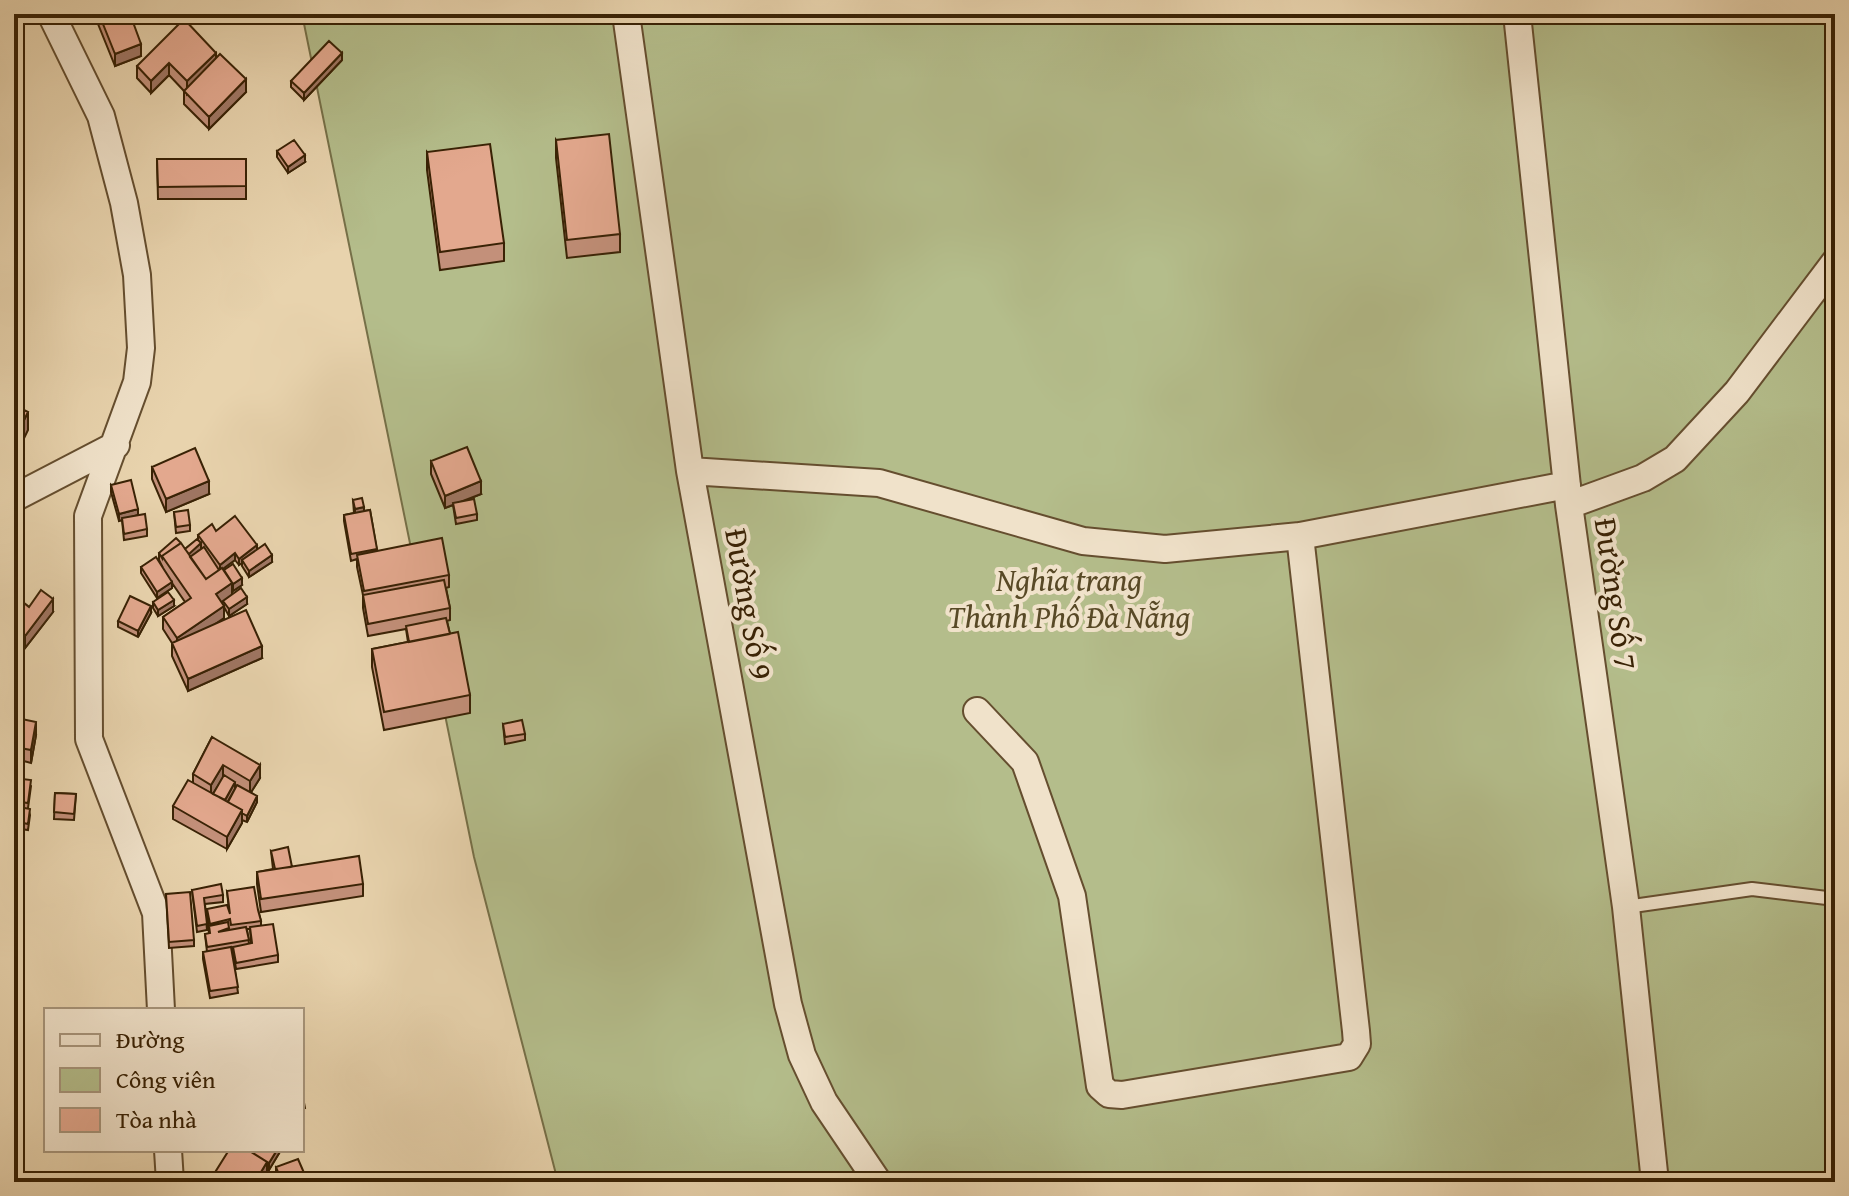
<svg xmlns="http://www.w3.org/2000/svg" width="1849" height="1196" viewBox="0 0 1849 1196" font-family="'Gentium Book Plus',serif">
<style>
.green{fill:#b4bd8b;stroke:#767048;stroke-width:2}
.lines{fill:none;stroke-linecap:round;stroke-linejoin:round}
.lane-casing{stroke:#654e2f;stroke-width:16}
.street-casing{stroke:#654e2f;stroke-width:30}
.lane{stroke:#f0e2ca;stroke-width:12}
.street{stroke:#f0e2ca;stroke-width:26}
.wall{fill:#c3907a;stroke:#392205;stroke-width:2;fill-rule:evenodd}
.shaded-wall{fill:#9f7663;stroke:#392205;stroke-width:2}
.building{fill:#e3a88e;stroke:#392205;stroke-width:2}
.labels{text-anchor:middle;stroke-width:8;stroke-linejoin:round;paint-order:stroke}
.park-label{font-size:32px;font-style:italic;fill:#584926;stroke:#f0e2ca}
.street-label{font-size:32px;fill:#392205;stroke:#f0e2ca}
</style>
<rect width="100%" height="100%" fill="#e8d3ad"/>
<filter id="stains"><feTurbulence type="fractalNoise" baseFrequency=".0025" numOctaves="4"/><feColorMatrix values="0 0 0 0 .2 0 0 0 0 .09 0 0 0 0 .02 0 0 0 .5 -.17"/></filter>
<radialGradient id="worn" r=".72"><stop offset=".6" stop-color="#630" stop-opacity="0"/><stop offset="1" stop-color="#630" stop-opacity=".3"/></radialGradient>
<path class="green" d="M302,14H1835V1182H558L474,857Z"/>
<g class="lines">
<g class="lane-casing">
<path id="lane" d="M1626,907L1752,889L1835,899"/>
</g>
<g class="street-casing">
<path id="street" d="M51,14L101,116L124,203L137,275L141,348L137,382L88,516L89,739L156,913L161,1010
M626,14L690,471L788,1004L802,1055L824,1102L878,1182
M1517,14L1569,505L1626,907L1655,1182
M690,471L879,483L1083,541L1165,549L1300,536L1567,485
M14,498L116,445
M1569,505L1643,478L1675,459L1737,392L1835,262
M977,711L1025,762L1072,896L1100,1086L1109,1094L1122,1095L1349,1057L1357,1044L1356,1031L1300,536
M168,1150L170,1182"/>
</g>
<use href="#lane" class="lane"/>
<use href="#street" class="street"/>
</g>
<path class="wall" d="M94,14H137V16L131,18L141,56L115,66Z
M216,58L246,92L209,129L184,104V91L169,75L151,93L137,78V66Z
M342,60L304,100L291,87V81Z
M556,140L620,234V252L567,258L556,158Z
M277,151L305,162L288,173L277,157Z
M427,152L504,243V261L440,270L427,170Z
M157,159H246V199H158Z
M431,461L481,494L461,502L477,514V520L456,524L453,505L445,508L431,474Z
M152,467L209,494L166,512L152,479Z
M111,485L138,515L147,529V536L124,540L122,520L119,521L111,492Z
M353,500L364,511L370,510L377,551L449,575V587L446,588L450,608V620L447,621L450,634L470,695V713L384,730L372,667V649L408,642L406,629L368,636L363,608V595L357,567V559L351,561L344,521V515L354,513Z
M174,512L190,525V531L176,533Z
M216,531L257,549L272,562L249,577L242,566V563L239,565L235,560L222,569L242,585L233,591L232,590V594L247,604L229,616L224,607V618L216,624L262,658L188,691L172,656V643L163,629V617L185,602L172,583V588L157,598L141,573V567L162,566L159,560V553L185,549L198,539V535Z
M14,595L29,607L53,612L25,648L14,640Z
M153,602L174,606L158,616L153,608Z
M151,613L138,637L118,627V621Z
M503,724L525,734V740L505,744Z
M14,735H36L31,763L20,760L17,778L31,786L28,808L30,815L28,830L14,828Z
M212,737L260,778L251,792L257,802L247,822L242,820V823L227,849L173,819V806L193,783V774Z
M55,793L76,794L74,820L54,819Z
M271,851L292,867L363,884V896L261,912L257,884V872L273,869Z
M192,890L223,895V902L205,904L207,930L197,932Z
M227,891L258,910L261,921V926L278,955V962L236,969L233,949H232L238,993L210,998L203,959V952H207L205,934H209L207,909L229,910ZM247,929H250L251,943L249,944Z
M166,894L194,940V946L169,948Z
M281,1150L269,1170L267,1168V1174L262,1182H214V1174Z
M276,1167L308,1182H279L276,1174Z"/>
<path class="shaded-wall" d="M141,44V56L115,66V54Z
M20,45V58L14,60V48Z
M216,53V65L187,94V81Z
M342,53V60L304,100V93Z
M169,63V75L151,93V81Z
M246,79V92L209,129V117Z
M305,155V162L288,173V167Z
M28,412V430L14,459V440Z
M209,481V494L166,512V499Z
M481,481V494L445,508V496Z
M364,507V513L355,515V509Z
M138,509V515L119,521V514Z
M201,543V549L188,560V554Z
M257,545V551L242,560V563L239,565V559Z
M235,553V560L220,571V565Z
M272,555V562L249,577V571Z
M242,578V585L233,591V584Z
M172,582V588L157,598V592Z
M232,583V596L216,607V594Z
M247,597V604L229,616V609Z
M53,599V612L25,648V636Z
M174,600V606L158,616V610Z
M151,606V613L138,637V631Z
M224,606V618L177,650V638Z
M262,646V658L188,691V679Z
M36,722V735L31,763V750Z
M20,748V760L16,783V770Z
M223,765V778L211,797V785Z
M260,765V778L250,794V781Z
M235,782V789L223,810V804Z
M257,796V802L247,822V816Z
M242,810V823L227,849V837Z
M277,1150H281L269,1170V1163Z
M267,1162V1174L262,1182H255Z"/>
<path class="building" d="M99,14H130L141,44L115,54Z
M184,19L216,53L187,81L169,63L151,81L137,66Z
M14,28L20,45L14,48Z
M329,41L342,53L304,93L291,81Z
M220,54L246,79L209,117L184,91Z
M609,134L620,234L567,240L556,140Z
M294,140L305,155L288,167L277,151Z
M490,144L504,243L440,252L427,152Z
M157,159H246V186L158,187Z
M14,405L28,412L14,440Z
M467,447L481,481L445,496L431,461Z
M195,448L209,481L166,499L152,467Z
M131,480L138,509L119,514L111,485Z
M362,498L364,507L355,509L353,500Z
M474,499L477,514L456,518L453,503Z
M188,510L190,525L176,527L174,512Z
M370,510L377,549L351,554L344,515Z
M145,514L147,529L124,534L122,518Z
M235,516L257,545L239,559L235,553L220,565L198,535L212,524L216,531Z
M176,538L181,543L162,556V558L159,553Z
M442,538L449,575L364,591L357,555Z
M197,539L201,543L189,554L185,549Z
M181,543L206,579L222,568L232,583L216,594L224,606L177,638L163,617L191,598L162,556Z
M265,544L272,555L249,571L242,560Z
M204,547L219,570L206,579L190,557Z
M156,557L172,582L157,592L141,567Z
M233,564L242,578L233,584L224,570Z
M444,580L450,608L368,624L363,595Z
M241,588L247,597L229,609L223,601Z
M41,590L53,599L25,636L14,627V595L29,607Z
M168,592L174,600L158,610L153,602Z
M130,596L151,606L138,631L118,621Z
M246,610L262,646L188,679L172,643Z
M446,618L450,634L409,642L406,626Z
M458,632L470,695L384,712L372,649Z
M17,718L36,722L31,750L20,748L16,770H14V735Z
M522,720L525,734L505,737L503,724Z
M212,737L260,765L250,781L223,765L211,785L193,774Z
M224,775L235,782L225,800L213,794Z
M14,778L31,780L28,803L14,801Z
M188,780L242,810L227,837L173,806Z
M237,785L257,796L247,816L242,813V810L228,802Z
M55,793L76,794L74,814L54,812Z
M14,806L30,809L28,824L14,821Z
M288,847L292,867L275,869L271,851Z
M359,856L363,884L261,899L257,872Z
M221,884L223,895L204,898L207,924L197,926L192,890Z
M254,887L258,910L261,921L231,925L230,919L210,924L207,909L227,905L230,914L227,891Z
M190,892L194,940L169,942L166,894Z
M228,922L229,928L218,932L246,927L249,940L207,947L205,934L210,933L209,926Z
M273,924L278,955L236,963L233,947L252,943L250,927Z
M231,947L238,987L210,991L203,952Z
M302,1092L305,1108L302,1109Z
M229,1150H248L267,1162L255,1182H228L214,1174Z
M248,1150H277L269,1163Z
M298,1159L308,1182H282L276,1167Z"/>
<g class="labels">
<g class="park-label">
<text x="1069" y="591">Nghĩa trang<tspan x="1069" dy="37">Thành Phố Đà Nẵng</tspan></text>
</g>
<g class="street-label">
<text transform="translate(1616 594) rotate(82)" y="11">Đường Số 7</text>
<text transform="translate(749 604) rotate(80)" y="11">Đường Số 9</text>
</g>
</g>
<rect width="1849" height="1196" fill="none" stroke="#e8d3ad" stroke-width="48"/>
<rect x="16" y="16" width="1817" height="1164" fill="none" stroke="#392205" stroke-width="4"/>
<rect x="24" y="24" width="1801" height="1148" fill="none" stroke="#392205" stroke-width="2"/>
<rect x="44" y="1008" width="260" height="144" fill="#f0e2ca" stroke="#a7957b" stroke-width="2"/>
<rect x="60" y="1034" width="40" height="12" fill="#f0e2ca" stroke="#a7957b" stroke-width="2"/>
<text x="116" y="1048" font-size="24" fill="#392205">Đường</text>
<rect x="60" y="1068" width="40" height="24" fill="#b4bd8b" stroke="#a7957b" stroke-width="2"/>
<text x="116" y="1088" font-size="24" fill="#392205">Công viên</text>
<rect x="60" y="1108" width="40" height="24" fill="#e3a88e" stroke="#a7957b" stroke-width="2"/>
<text x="116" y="1128" font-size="24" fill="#392205">Tòa nhà</text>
<rect width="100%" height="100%" filter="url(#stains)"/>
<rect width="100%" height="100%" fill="url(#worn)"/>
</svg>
